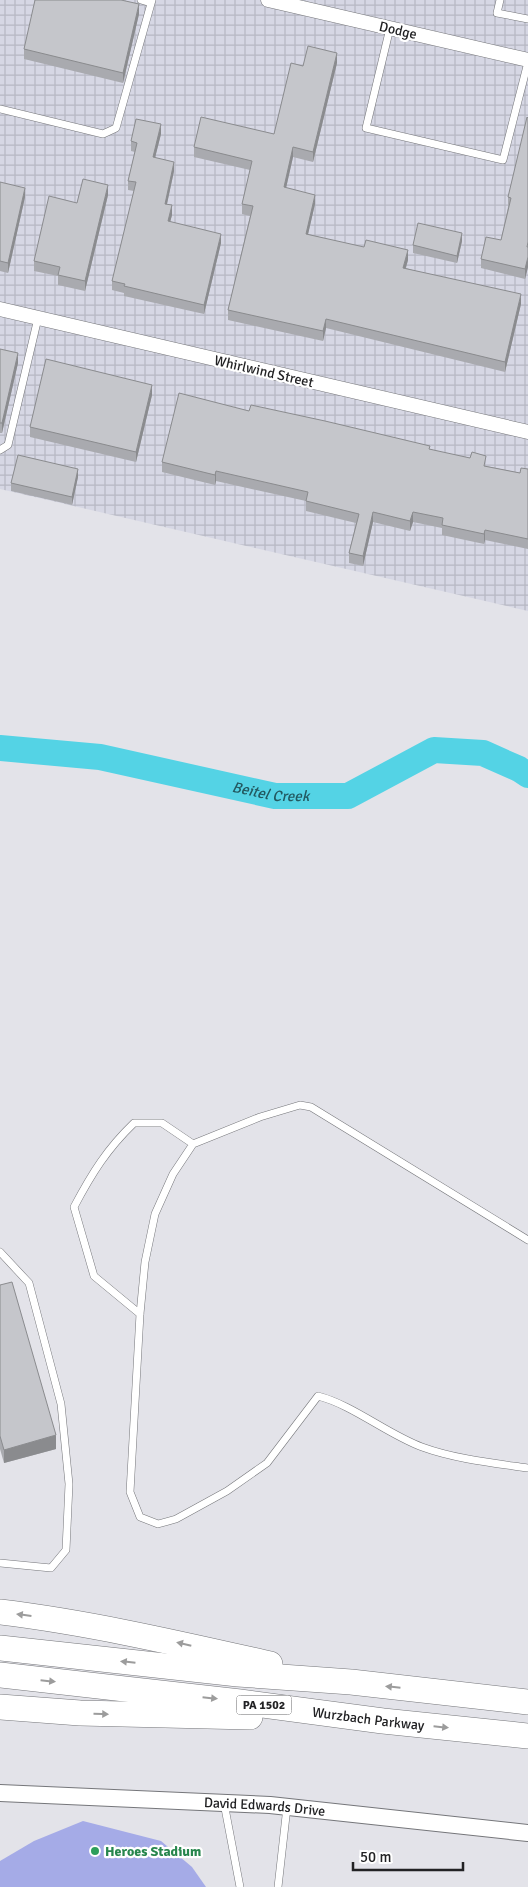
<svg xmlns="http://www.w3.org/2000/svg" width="528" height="1887" viewBox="0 0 528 1887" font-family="Signika,sans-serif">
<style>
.industrial{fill:url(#industrial-grid)}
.green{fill:#a5abe7}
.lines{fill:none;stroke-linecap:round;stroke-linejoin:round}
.river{stroke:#54d3e5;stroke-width:26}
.service-casing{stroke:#75767a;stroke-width:8}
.minor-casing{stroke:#75767a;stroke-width:15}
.tertiary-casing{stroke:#75767a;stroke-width:18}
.motorway-casing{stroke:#75767a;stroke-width:26}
.service{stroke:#fff;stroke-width:7}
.minor{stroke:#fff;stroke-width:14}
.tertiary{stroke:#fff;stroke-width:16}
.motorway{stroke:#fff;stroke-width:25}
.wall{fill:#a9aaaf}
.shaded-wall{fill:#8a8b8e}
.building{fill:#c5c6cb;stroke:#8a8b8e}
.oneway{fill:#9c9c9c}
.leisure-dot{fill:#2e9e5b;stroke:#fff;stroke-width:2}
.labels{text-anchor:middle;stroke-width:4.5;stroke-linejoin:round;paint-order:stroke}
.shield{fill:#fff;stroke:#646466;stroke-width:1}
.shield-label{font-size:12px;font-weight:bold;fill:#222224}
.street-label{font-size:14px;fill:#222224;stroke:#fff}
.leisure-label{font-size:14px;font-weight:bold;fill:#27864d;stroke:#fff;text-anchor:start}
.water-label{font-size:15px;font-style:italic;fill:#235960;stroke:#fff}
</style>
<defs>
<pattern id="industrial-grid" width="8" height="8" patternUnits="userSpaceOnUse" patternTransform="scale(1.25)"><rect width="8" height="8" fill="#d6d7e4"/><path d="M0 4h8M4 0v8" fill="none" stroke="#b7b8c3"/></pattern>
</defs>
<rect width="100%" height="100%" fill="#e3e3e9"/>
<path class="industrial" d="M0,0H528V611L0,489Z"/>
<path class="green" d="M83,1821L161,1841L192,1867L206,1887H0V1861L34,1841Z"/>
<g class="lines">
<path class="river" id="s1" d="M0,748L100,757L275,796H348L434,750L483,753L519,769L528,775"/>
<g class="service-casing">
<path id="service" d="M141,0L151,3
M500,0L497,13L528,19
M390,28L366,128L503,160L528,62
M0,109L103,134L116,128L152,0
M0,450L8,445L38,318
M528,1240L311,1107L300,1105L260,1117L193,1144L173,1174L155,1214L145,1262L140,1314L130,1492L140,1517L158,1524L176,1519L227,1491L267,1463L318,1396C353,1405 387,1434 422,1447C455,1459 493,1463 528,1468
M0,1252L29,1283L61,1404L69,1484L66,1550L51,1568L0,1563
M140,1314L94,1276L74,1207C92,1173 107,1149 134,1123H162L193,1144
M224,1803L240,1887
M278,1887L287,1807"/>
</g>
<g class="minor-casing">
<path id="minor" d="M268,0L528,60
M0,309L528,432"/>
</g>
<g class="tertiary-casing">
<g id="tertiary">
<path id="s2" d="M0,1793L270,1805L528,1833"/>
</g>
</g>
<g class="motorway-casing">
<g id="motorway">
<path d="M0,1612C91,1623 181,1644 270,1664"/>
<path d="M0,1648L238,1674L351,1682L528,1702"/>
<path id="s3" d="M0,1675L240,1702L383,1721L528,1736"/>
<path d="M0,1707L80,1713L250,1717"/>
</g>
</g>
<use href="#service" class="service"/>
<use href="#minor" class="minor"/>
<use href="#tertiary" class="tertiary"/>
<use href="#motorway" class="motorway"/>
</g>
<path class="wall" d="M139,14L123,83L24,59V49Z
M337,63L313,162L293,157L286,188L315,204L308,234L408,260L406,268L521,304L505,372L326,328L323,341L228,320V310L250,216L242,214V204L250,170L194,157V147L274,134Z
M528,118V267L525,279L481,268V259L501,240L508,207V197Z
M161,134L155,157L174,171L167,204L172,215L170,222L221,243L204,314L124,296V293L112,290V281L134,191L128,190V181L135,152L131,151V141Z
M0,182L25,197L8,273L0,271Z
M108,195L85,291L58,285V276L34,271V261Z
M462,241L457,263L413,253V245Z
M0,349L18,363L2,433H0Z
M152,395L136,462L30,437V427Z
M430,449L486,466L520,473L528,469V549L485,540L484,544L442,535V528L413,522L410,531L373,522L363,566L349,563V553L356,523L306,511V501L216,481L215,485L162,472V462Z
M78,477L72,505L11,491V483Z
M0,1285L56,1449L4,1463L0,1449Z"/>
<path class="shaded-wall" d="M139,4V14L123,83V73Z
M337,53V63L313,162V152Z
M161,124V134L153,166V157Z
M293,147V157L284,197V187Z
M174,162V171L165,213V204Z
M108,185V195L85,291V281Z
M25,188V197L8,273V263Z
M315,195V204L306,243V234Z
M172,205V215L168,230V221Z
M462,233V241L457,263V256Z
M221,234V243L204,314V305Z
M408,250V260L403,277V268Z
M528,257V267L525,279V269Z
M521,294V304L505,372V362Z
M326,319V328L323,341V331Z
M18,353V363L2,433V423Z
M152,385V395L136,462V452Z
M78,469V477L72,505V497Z
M216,471V481L215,485V475Z
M373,512V522L363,566V556Z
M413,512V522L410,531V521Z
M485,530V540L484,544V534Z
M56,1435V1449L4,1463V1450Z"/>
<path class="building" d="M35,0H121L139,4L123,73L24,49Z
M308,46L337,53L313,152L293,147L284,187L315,195L306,234L364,247L366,240L408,250L403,268L521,294L505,362L326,319L323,331L228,310L253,206L242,204L252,161L194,147L201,117L274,134L291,63L303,66Z
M527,117L528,118V242L527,247H528V257L525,269L481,259L486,237L501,240L511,198L508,197Z
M136,119L161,124L153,157L174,162L165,204L172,205L168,221L221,234L204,305L124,286L125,284L112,281L136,182L128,181L137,143L131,141Z
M83,179L108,185L85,281L58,275L60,267L34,261L49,196L77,203Z
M0,182L25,188L8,263L0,261Z
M418,223L462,233L457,256L413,245Z
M0,349L18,353L2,423H0Z
M46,359L152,385L136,452L30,427Z
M179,393L249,411L251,405L325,421L430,446L429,449L470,458L472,452L486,456L484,466L520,473L521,468L528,469V539L485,530L484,534L442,525L443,518L413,512L410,521L373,512L363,556L349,553L359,514L306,501L308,492L216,471L215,475L162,462Z
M18,455L78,469L72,497L11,483Z
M12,1282L56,1435L4,1450L0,1436V1285Z"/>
<defs><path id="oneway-solid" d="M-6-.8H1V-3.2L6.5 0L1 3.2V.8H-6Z" transform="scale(1.25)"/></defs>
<g class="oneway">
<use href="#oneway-solid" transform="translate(24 1615) rotate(-173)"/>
<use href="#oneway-solid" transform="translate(184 1644) rotate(-167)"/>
<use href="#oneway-solid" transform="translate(128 1662) rotate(-174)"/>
<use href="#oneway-solid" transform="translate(48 1681) rotate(6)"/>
<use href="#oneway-solid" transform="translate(393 1687) rotate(-174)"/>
<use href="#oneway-solid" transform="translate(210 1698) rotate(6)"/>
<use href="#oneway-solid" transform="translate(101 1714) rotate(1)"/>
<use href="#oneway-solid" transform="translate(441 1727) rotate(6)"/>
</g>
<circle class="leisure-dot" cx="95" cy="1851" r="5"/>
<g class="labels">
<rect class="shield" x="236.5" y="1695.5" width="55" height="19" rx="4"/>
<g class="shield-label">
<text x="264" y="1709">PA 1502</text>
</g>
<g class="street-label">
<text transform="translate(398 30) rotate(13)" y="5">Dodge</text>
<text transform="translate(264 371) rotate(13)" y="5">Whirlwind Street</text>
<text dy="5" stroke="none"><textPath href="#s3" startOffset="371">Wurzbach Parkway</textPath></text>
<text dy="5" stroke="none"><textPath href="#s2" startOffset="265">David Edwards Drive</textPath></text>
</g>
<g class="leisure-label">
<text x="105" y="1856">Heroes Stadium</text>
</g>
<g class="water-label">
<text dy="5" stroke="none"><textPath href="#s1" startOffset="275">Beitel Creek</textPath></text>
</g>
</g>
<path d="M353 1862v8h110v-8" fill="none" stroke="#222224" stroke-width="2.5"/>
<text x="360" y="1862" font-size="15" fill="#222224" stroke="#ffffff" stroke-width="4" paint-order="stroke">50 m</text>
</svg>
